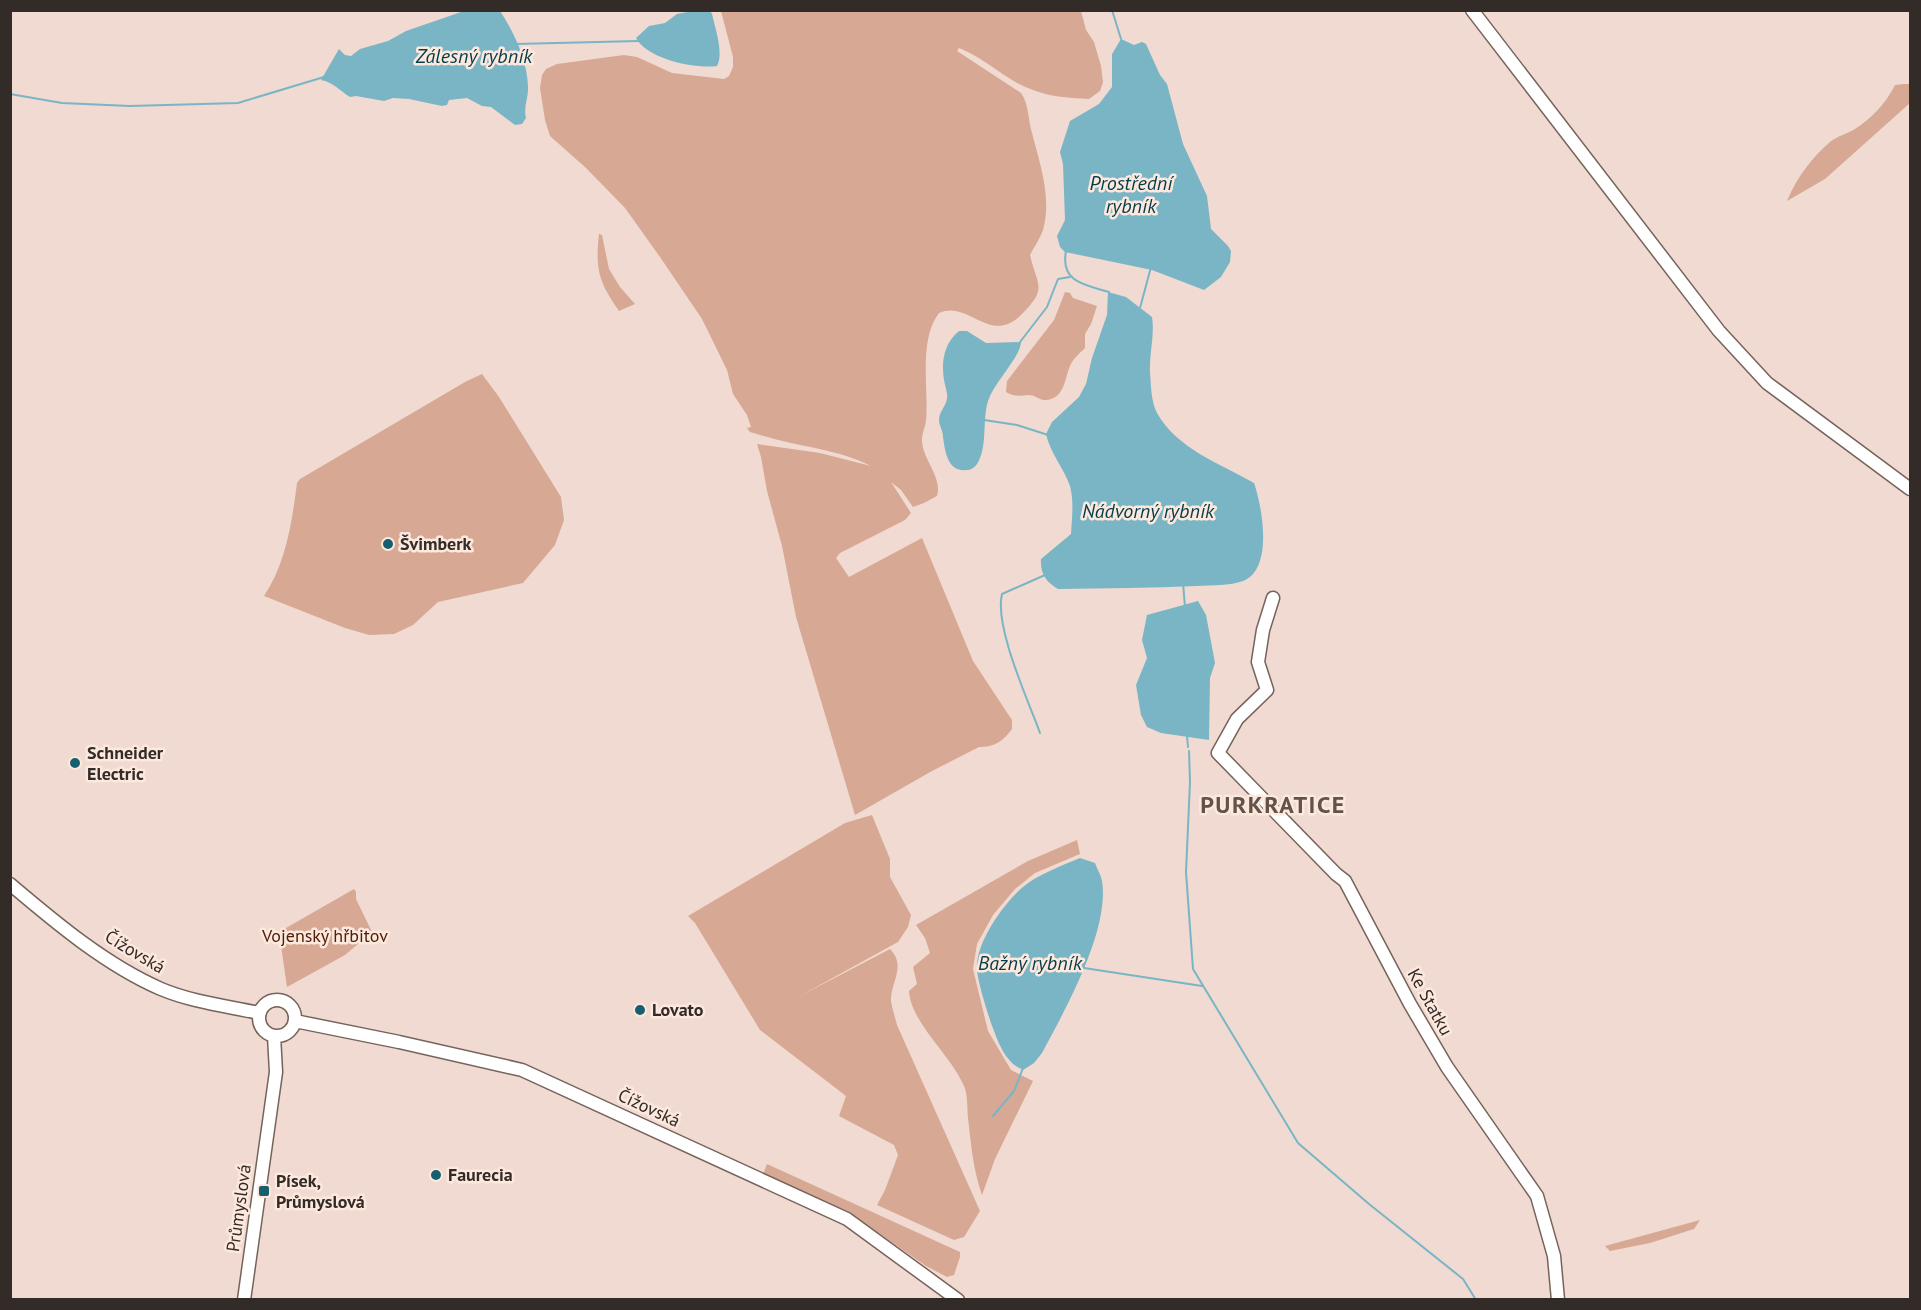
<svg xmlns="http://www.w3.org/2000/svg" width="1921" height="1310" viewBox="0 0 1921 1310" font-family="'PT Sans',sans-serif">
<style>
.green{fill:#d7a994}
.water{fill:#79b5c5}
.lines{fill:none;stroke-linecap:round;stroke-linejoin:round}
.stream{stroke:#79b5c5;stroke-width:2}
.minor-casing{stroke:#76635b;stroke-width:15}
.minor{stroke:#fff;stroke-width:12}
.poi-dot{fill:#175f6f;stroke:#fde8de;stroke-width:2}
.labels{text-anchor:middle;stroke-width:5;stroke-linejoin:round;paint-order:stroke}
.poi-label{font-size:18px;font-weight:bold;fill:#332b27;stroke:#fde8de;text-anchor:start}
.park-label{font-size:18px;fill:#4e2008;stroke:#fde8de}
.street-label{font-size:18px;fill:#332b27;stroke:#fde8de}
.water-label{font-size:20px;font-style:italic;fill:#033d49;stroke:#fde8de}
.district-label{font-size:24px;font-weight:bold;letter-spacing:1.5px;fill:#63524a;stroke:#fde8de}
</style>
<rect width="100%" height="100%" fill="#f0dad1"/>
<path class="green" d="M721,11H1081L1086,30L1094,42L1101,66L1103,82L1100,91L1089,99C1071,98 1050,97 1033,90C1006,81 986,58 959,48L957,51L1021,93C1029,104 1028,120 1032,133C1040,164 1052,198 1043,230C1040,239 1034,247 1030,255C1037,286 1048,287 1023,313C991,348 969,299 939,313C918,341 929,389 926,421C925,427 922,434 922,440C922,459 943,477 937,496L924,503L913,507L901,490L891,482L911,513L905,520L840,553L836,558L849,577L922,538L973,661L1012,720V729C1003,741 995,747 979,747L932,771L855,815L796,617L782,546L767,491L761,457L757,444L820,453L871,466C845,453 819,449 791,443C777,440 763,436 750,432L747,428L751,427L747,415L733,394L727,370L702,319L660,257L625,208L586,168L550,136L545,120L540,88L542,75L546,69L557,64L624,55L637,57L672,73L724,79L729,76L733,67V57Z
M1904,84H1910V103L1825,179L1787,201C1796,179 1812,157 1830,142C1837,136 1847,134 1855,129C1872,118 1886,103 1895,85Z
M599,234L602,235L609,269L620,287L635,304L619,311C599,282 595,270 599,234Z
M1065,292L1070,293L1073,298L1097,306L1091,324L1085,334V348C1081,352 1075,357 1072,362C1064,375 1067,397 1047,400C1040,401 1035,395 1029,395C1020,396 1014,397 1006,392L1007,381L1054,320Z
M482,374L499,397L561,497L564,520L555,545L523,583L438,602L413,625L394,634L369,635L345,628L264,596C286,563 292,522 297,483L300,479L465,382Z
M872,815L890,859V877L911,915L908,927L898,942L800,996L890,949C907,966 890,983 891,1001C892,1008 895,1017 897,1025L980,1211L964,1237L954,1240L877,1205L885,1190L898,1155L894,1145L839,1116L846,1096L760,1030L695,923L688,916L845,823Z
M1077,840L1080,854L1035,873L1015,889L993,915L977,944L973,969L988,1031L1011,1070L1033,1081L995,1159L982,1195C973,1170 971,1144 968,1118C967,1108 968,1095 964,1086C951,1055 911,1023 909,991L917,984L913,967L930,953L925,938L916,925L1028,861Z
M354,889L356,892V899L372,932L345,955L287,987L279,932Z
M767,1164L960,1252V1257L954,1275L947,1277L926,1266L847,1211L763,1174Z
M1700,1220L1694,1229L1650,1243L1610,1251L1605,1246Z"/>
<path class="water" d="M464,11H500C514,32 527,60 528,86C529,97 523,106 526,118L522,124L515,125L491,107L482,106L467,98L449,100L447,105L442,106L409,99L393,98L384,101L356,96L350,97C340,91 333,82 321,80L339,49L345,55L351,56L360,49L388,41L406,31Z
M693,11H710L712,14C715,28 724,53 717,66C695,69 647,59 636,38L649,26L665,23L677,14Z
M1121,39L1134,45L1142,42L1146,44L1160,75L1167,84L1183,144L1207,196L1211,229L1228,246L1231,251L1230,262L1221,277L1204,290L1152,270L1065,252L1060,247L1057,236L1065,220L1063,164L1060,152L1070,121L1099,104L1112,87V54Z
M1108,292L1126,297L1152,317C1155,335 1149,354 1150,372C1151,385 1151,402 1157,413C1177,449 1221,464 1254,483C1262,506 1274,569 1243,581C1230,586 1211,585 1197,586C1151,588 1105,588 1058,589C1046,582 1040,573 1041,559L1071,534C1072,518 1074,501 1070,486C1064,468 1050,453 1046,434L1052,422L1079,397L1086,384L1092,358L1107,315Z
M959,331H967L986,343L1021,342C1020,358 995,381 988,401C982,420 988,447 977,464C974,468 971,470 966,470C947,472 945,450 943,437C943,431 939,425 939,420C939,412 946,406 947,399C948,393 945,386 944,380C941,362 944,343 959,331Z
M1198,601L1206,615L1215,663L1210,678L1209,740L1161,733L1147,727L1141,715L1136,685L1147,658L1142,640L1147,615Z
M1080,858L1095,863C1097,869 1101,875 1102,881C1110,930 1065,1010 1042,1053L1034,1063L1023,1070C1004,1062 998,1041 991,1023C987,1010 976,978 977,965C978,940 1004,903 1023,887C1039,874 1061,866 1080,858Z"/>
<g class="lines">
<path class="stream" d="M1112,10L1121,39
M515,44L639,41
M10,94L62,103L130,106L238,103L324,77
M1066,251C1060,283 1086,285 1109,292
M1140,308L1151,267
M1020,342L1047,307L1058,279L1070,277
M984,420L1017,425L1048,435
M1183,583L1185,607
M1040,733C1028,700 994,626 1002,594L1045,575
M1187,736L1188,747
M1189,751L1190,782L1186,872L1193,969L1298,1143L1369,1204L1463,1279L1476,1300
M1084,968L1202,986
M993,1116L1014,1091L1023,1068"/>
<g class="minor-casing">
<path id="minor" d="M1472,10L1719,331L1767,383L1910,489
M1273,598L1263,630L1258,662L1267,690L1237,719L1218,753L1336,874L1345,881L1410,1004L1447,1067L1537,1196L1554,1256L1558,1300
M10,884C56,923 106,965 161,989C192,1002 227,1006 259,1013
M259 1018a18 18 0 1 1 36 0a18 18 0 1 1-36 0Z
M295,1021L399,1042L522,1070L847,1219L958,1300
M244,1300L276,1072L274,1036"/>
</g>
<use href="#minor" class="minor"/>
</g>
<g class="poi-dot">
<circle cx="388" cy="544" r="6"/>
<circle cx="75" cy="763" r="6"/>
<circle cx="640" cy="1010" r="6"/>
<circle cx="436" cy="1175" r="6"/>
<rect x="258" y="1185" width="12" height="12" rx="3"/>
</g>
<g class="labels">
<g class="poi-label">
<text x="400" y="550">Švimberk</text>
<text x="87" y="759">Schneider<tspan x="87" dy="21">Electric</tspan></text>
<text x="652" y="1016">Lovato</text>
<text x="448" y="1181">Faurecia</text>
<text x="276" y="1187">Písek,<tspan x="276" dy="21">Průmyslová</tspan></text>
</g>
<g class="park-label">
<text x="325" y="942">Vojenský hřbitov</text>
</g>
<g class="street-label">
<text transform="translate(135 952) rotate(31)" y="6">Čížovská</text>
<text transform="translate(1430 1002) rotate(61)" y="6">Ke Statku</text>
<text transform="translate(649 1108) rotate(25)" y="6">Čížovská</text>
<text transform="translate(239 1208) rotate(-82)" y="6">Průmyslová</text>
</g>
<g class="water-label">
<text x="474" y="63">Zálesný rybník</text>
<text x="1131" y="190">Prostřední<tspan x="1131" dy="23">rybník</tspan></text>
<text x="1148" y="518">Nádvorný rybník</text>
<text x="1030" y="970">Bažný rybník</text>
</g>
<g class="district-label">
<text x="1273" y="813">PURKRATICE</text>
</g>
</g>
<rect width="1921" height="1310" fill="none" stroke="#332b27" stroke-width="24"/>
</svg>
